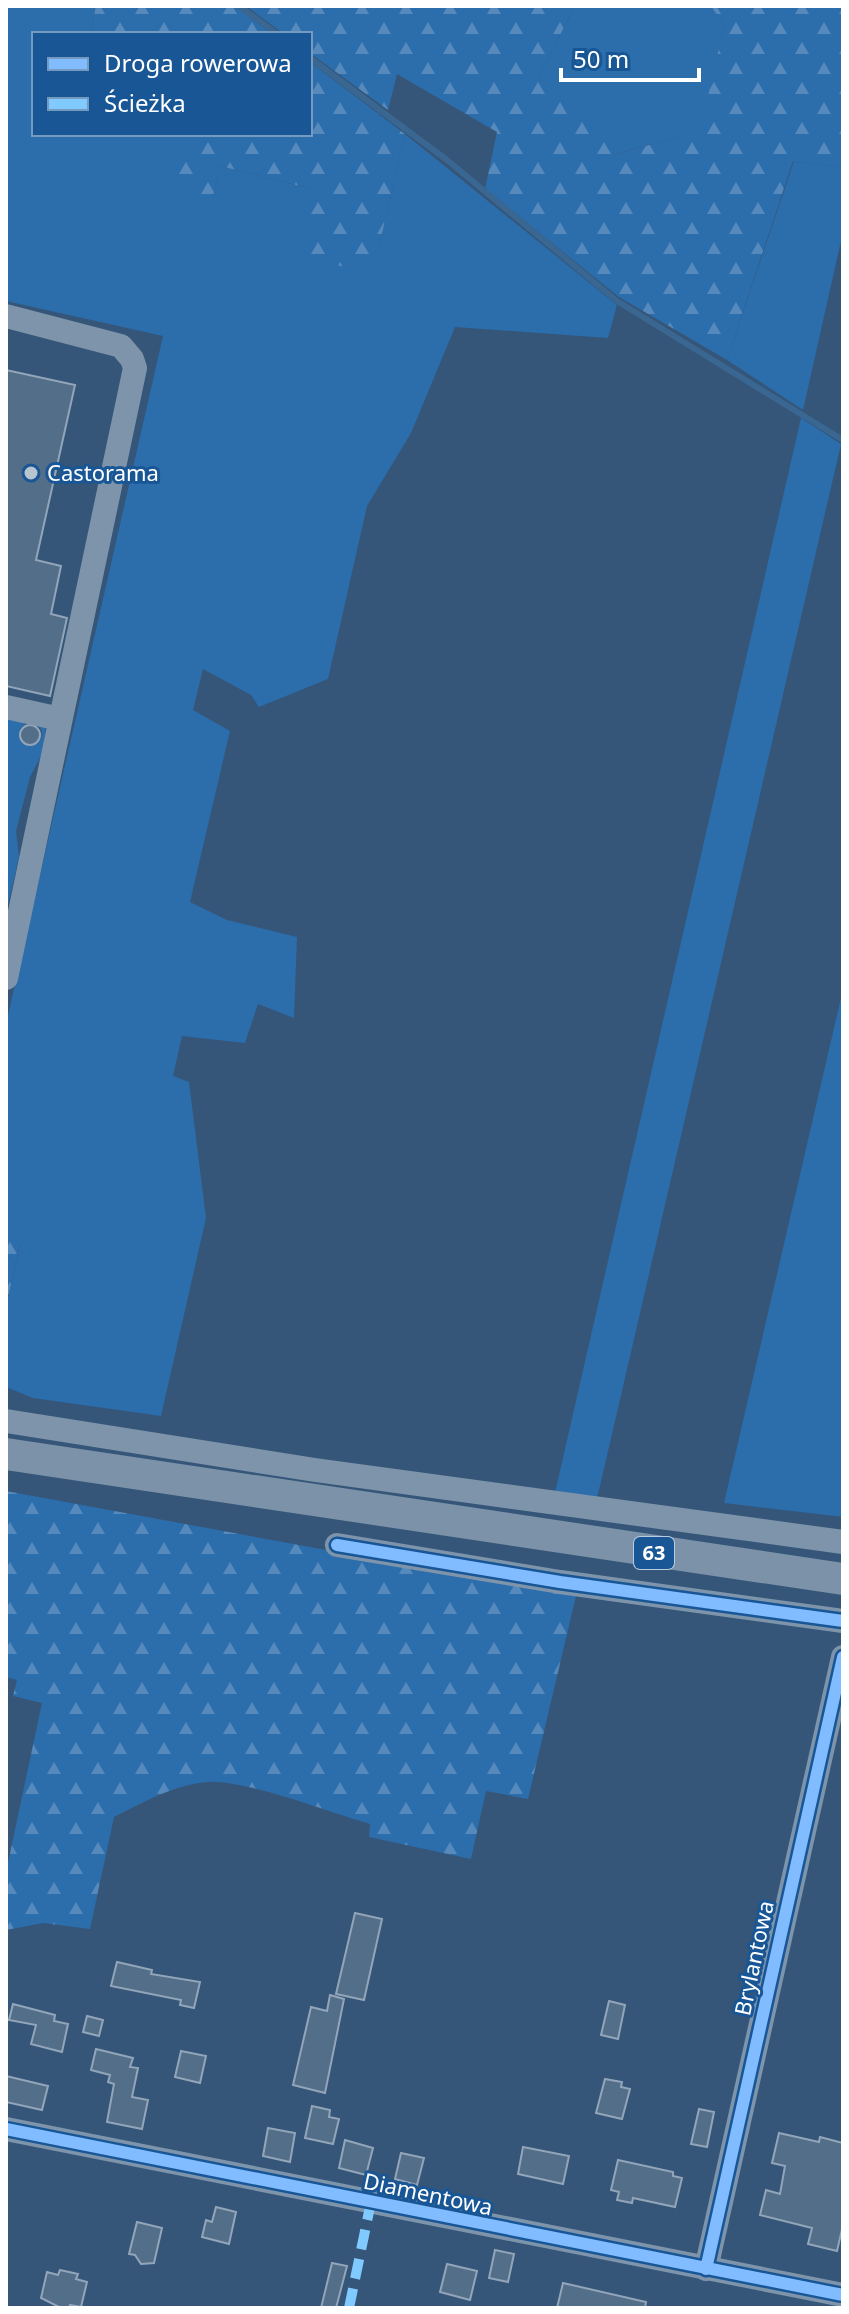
<svg xmlns="http://www.w3.org/2000/svg" width="849" height="2314" viewBox="0 0 849 2314" font-family="'Noto Sans',sans-serif">
<style>
.green{fill:#2c6dac;fill-rule:evenodd}
.forest{fill:url(#forest-firs)}
.lines{fill:none;stroke-linecap:round;stroke-linejoin:round}
.stream{stroke:#3a6692;stroke-width:6}
.building{fill:#536e88;stroke:#92a5b9;stroke-width:2}
.minor{stroke:#7d94ab;stroke-width:24}
.major{stroke:#7c92a9;stroke-width:32}
.quiet{stroke:#80caff;stroke-width:10;stroke-dasharray:20 10;stroke-linecap:butt}
.cycleway-casing{stroke:#185695;stroke-width:17}
.cycleway{stroke:#80bcff;stroke-width:12}
.poi-dot{fill:#b8c4d0;stroke:#185695;stroke-width:3}
.labels{text-anchor:middle;stroke-width:6;stroke-linejoin:round;paint-order:stroke}
.shield{fill:#185695;stroke:#baccdf;stroke-width:2}
.shield-label{font-size:20px;font-weight:bold;fill:#fff}
.poi-label{font-size:22px;fill:#fff;stroke:#185695;text-anchor:start}
.street-label{font-size:22px;fill:#fff;stroke:#185695}
</style>
<defs>
<pattern id="forest-firs" width="22" height="20" patternUnits="userSpaceOnUse" patternTransform="scale(2)"><rect width="22" height="20" fill="#2c6dac"/><path d="M5 1l3.5 6h-7zM16 11l3.5 6h-7z" fill="#568abd"/></pattern>
</defs>
<rect width="100%" height="100%" fill="#355678"/>
<path class="green" d="M6,6H96L90,34H34V134H172L186,138L211,204L220,166L312,189L373,272L405,134L617,305L608,338L455,327L411,433L367,506L328,679L259,707L251,695L203,669L193,710L230,731L190,902L227,920L297,937L294,1018L258,1004L245,1043L182,1036L173,1076L189,1082L206,1218L161,1416L33,1398L6,1387V1307L20,1244L6,1240V1024L163,336L6,301Z
M575,6H711L724,26L701,131L615,154L539,76Z
M794,161L843,167V232L803,410L727,360Z
M801,418L841,444L600,1486L595,1504L554,1497Z
M6,712L46,725L43,752L30,777L16,831L19,857L6,913ZM25,723L37,724L42,731L41,739L34,745L26,744L20,738V730Z
M843,989V1517L724,1503Z"/>
<path class="forest" d="M96,6H236L274,34H90Z
M246,6H575L539,76L616,154L700,131L724,26L711,6H843V167L793,161L727,360L619,297L485,189L497,132L397,74L388,110L310,53V34H284Z
M310,62L405,134L373,273L299,257L312,189L220,166L211,205L173,191L186,139L172,134H310Z
M6,1240L20,1243L6,1307Z
M6,1491L576,1596L528,1799L486,1791L471,1859L369,1837L370,1824C331,1813 244,1779 207,1782C173,1785 144,1802 114,1817L90,1929L43,1923L6,1930V1872L42,1703L13,1696L17,1680L6,1677Z"/>
<g class="lines">
<path class="stream" d="M239,6L277,34
M310,58L447,160L617,301L843,440"/>
</g>
<path class="building" d="M6,370L75,385L36,560L61,566L51,614L67,618L50,696L6,686Z
M20 735a10 10 0 1 1 20 0a10 10 0 1 1-20 0Z
M355,1913L382,1919L364,2000L336,1994Z
M117,1962L152,1970L151,1974L200,1982L194,2008L180,2005L181,2000L111,1986Z
M330,1995L344,1999L325,2093L293,2085L311,2007L327,2011Z
M609,2001L625,2005L618,2039L601,2035Z
M13,2004L55,2015L54,2021L68,2024L62,2052L31,2044L36,2025L9,2020Z
M87,2016L103,2020L99,2036L83,2032Z
M96,2049L133,2058L130,2067L138,2068L132,2097L148,2100L142,2129L107,2122L114,2084L108,2082L110,2075L91,2070Z
M181,2051L206,2056L200,2083L175,2077Z
M6,2076L48,2086L42,2110L6,2102Z
M605,2079L622,2082L621,2087L630,2089L622,2119L596,2113Z
M312,2106L330,2110L329,2117L339,2119L333,2144L305,2138Z
M699,2109L714,2112L707,2147L691,2144Z
M268,2128L295,2133L290,2162L263,2156Z
M779,2133L819,2142L820,2137L843,2143V2225L837,2251L808,2244L812,2228L760,2215L766,2190L780,2194L785,2166L772,2163Z
M345,2140L373,2148L366,2175L339,2168Z
M523,2147L569,2156L563,2184L518,2174Z
M401,2153L424,2158L417,2185L395,2179Z
M618,2160L673,2172V2176L682,2178L675,2207L633,2198L632,2203L617,2200L619,2192L611,2190Z
M216,2207L236,2212L229,2244L202,2237L206,2220L212,2222Z
M137,2222L162,2228L154,2263L141,2264L135,2255L129,2254Z
M495,2250L514,2254L508,2282L489,2278Z
M332,2263L347,2266L336,2308H321Z
M447,2264L477,2271L470,2300L440,2292Z
M60,2270L78,2274L76,2279L87,2282L81,2307L70,2305L69,2308H61L41,2298L47,2272L58,2275Z
M563,2283L646,2302L645,2308H557Z"/>
<g class="lines">
<path class="minor" d="M6,316L121,346L132,359L135,368L6,978
M6,707L60,719
M6,1421L315,1470L843,1542
M337,1545L560,1582L843,1621
M6,2129L843,2295
M706,2269L843,1657"/>
<path class="major" d="M6,1454L843,1579"/>
<path class="quiet" d="M349,2308L371,2202"/>
<g class="cycleway-casing">
<path id="cycleway" d="M337,1545L560,1582L843,1621
M6,2129L843,2295
M706,2269L843,1657"/>
</g>
<use href="#cycleway" class="cycleway"/>
</g>
<circle class="poi-dot" cx="31" cy="473" r="8"/>
<g class="labels">
<rect class="shield" x="634" y="1537" width="40" height="32" rx="6"/>
<g class="shield-label">
<text x="654" y="1560">63</text>
</g>
<g class="poi-label">
<text x="47" y="481">Castorama</text>
</g>
<g class="street-label">
<text transform="translate(754 1958) rotate(-78)" y="8">Brylantowa</text>
<text transform="translate(428 2194) rotate(12)" y="8">Diamentowa</text>
</g>
</g>
<rect width="849" height="2314" fill="none" stroke="#ffffff" stroke-width="16"/>
<rect x="32" y="32" width="280" height="104" fill="#185695" stroke="#749abf" stroke-width="2"/>
<rect x="48" y="58" width="40" height="12" fill="#80bcff" stroke="#749abf" stroke-width="2"/>
<text x="104" y="72" font-size="24" fill="#ffffff">Droga rowerowa</text>
<rect x="48" y="98" width="40" height="12" fill="#80caff" stroke="#749abf" stroke-width="2"/>
<text x="104" y="112" font-size="24" fill="#ffffff">Ścieżka</text>
<path d="M561 68v12h138v-12" fill="none" stroke="#ffffff" stroke-width="4"/>
<text x="573" y="68" font-size="24" fill="#ffffff" stroke="#185695" stroke-width="6" paint-order="stroke">50 m</text>
</svg>
